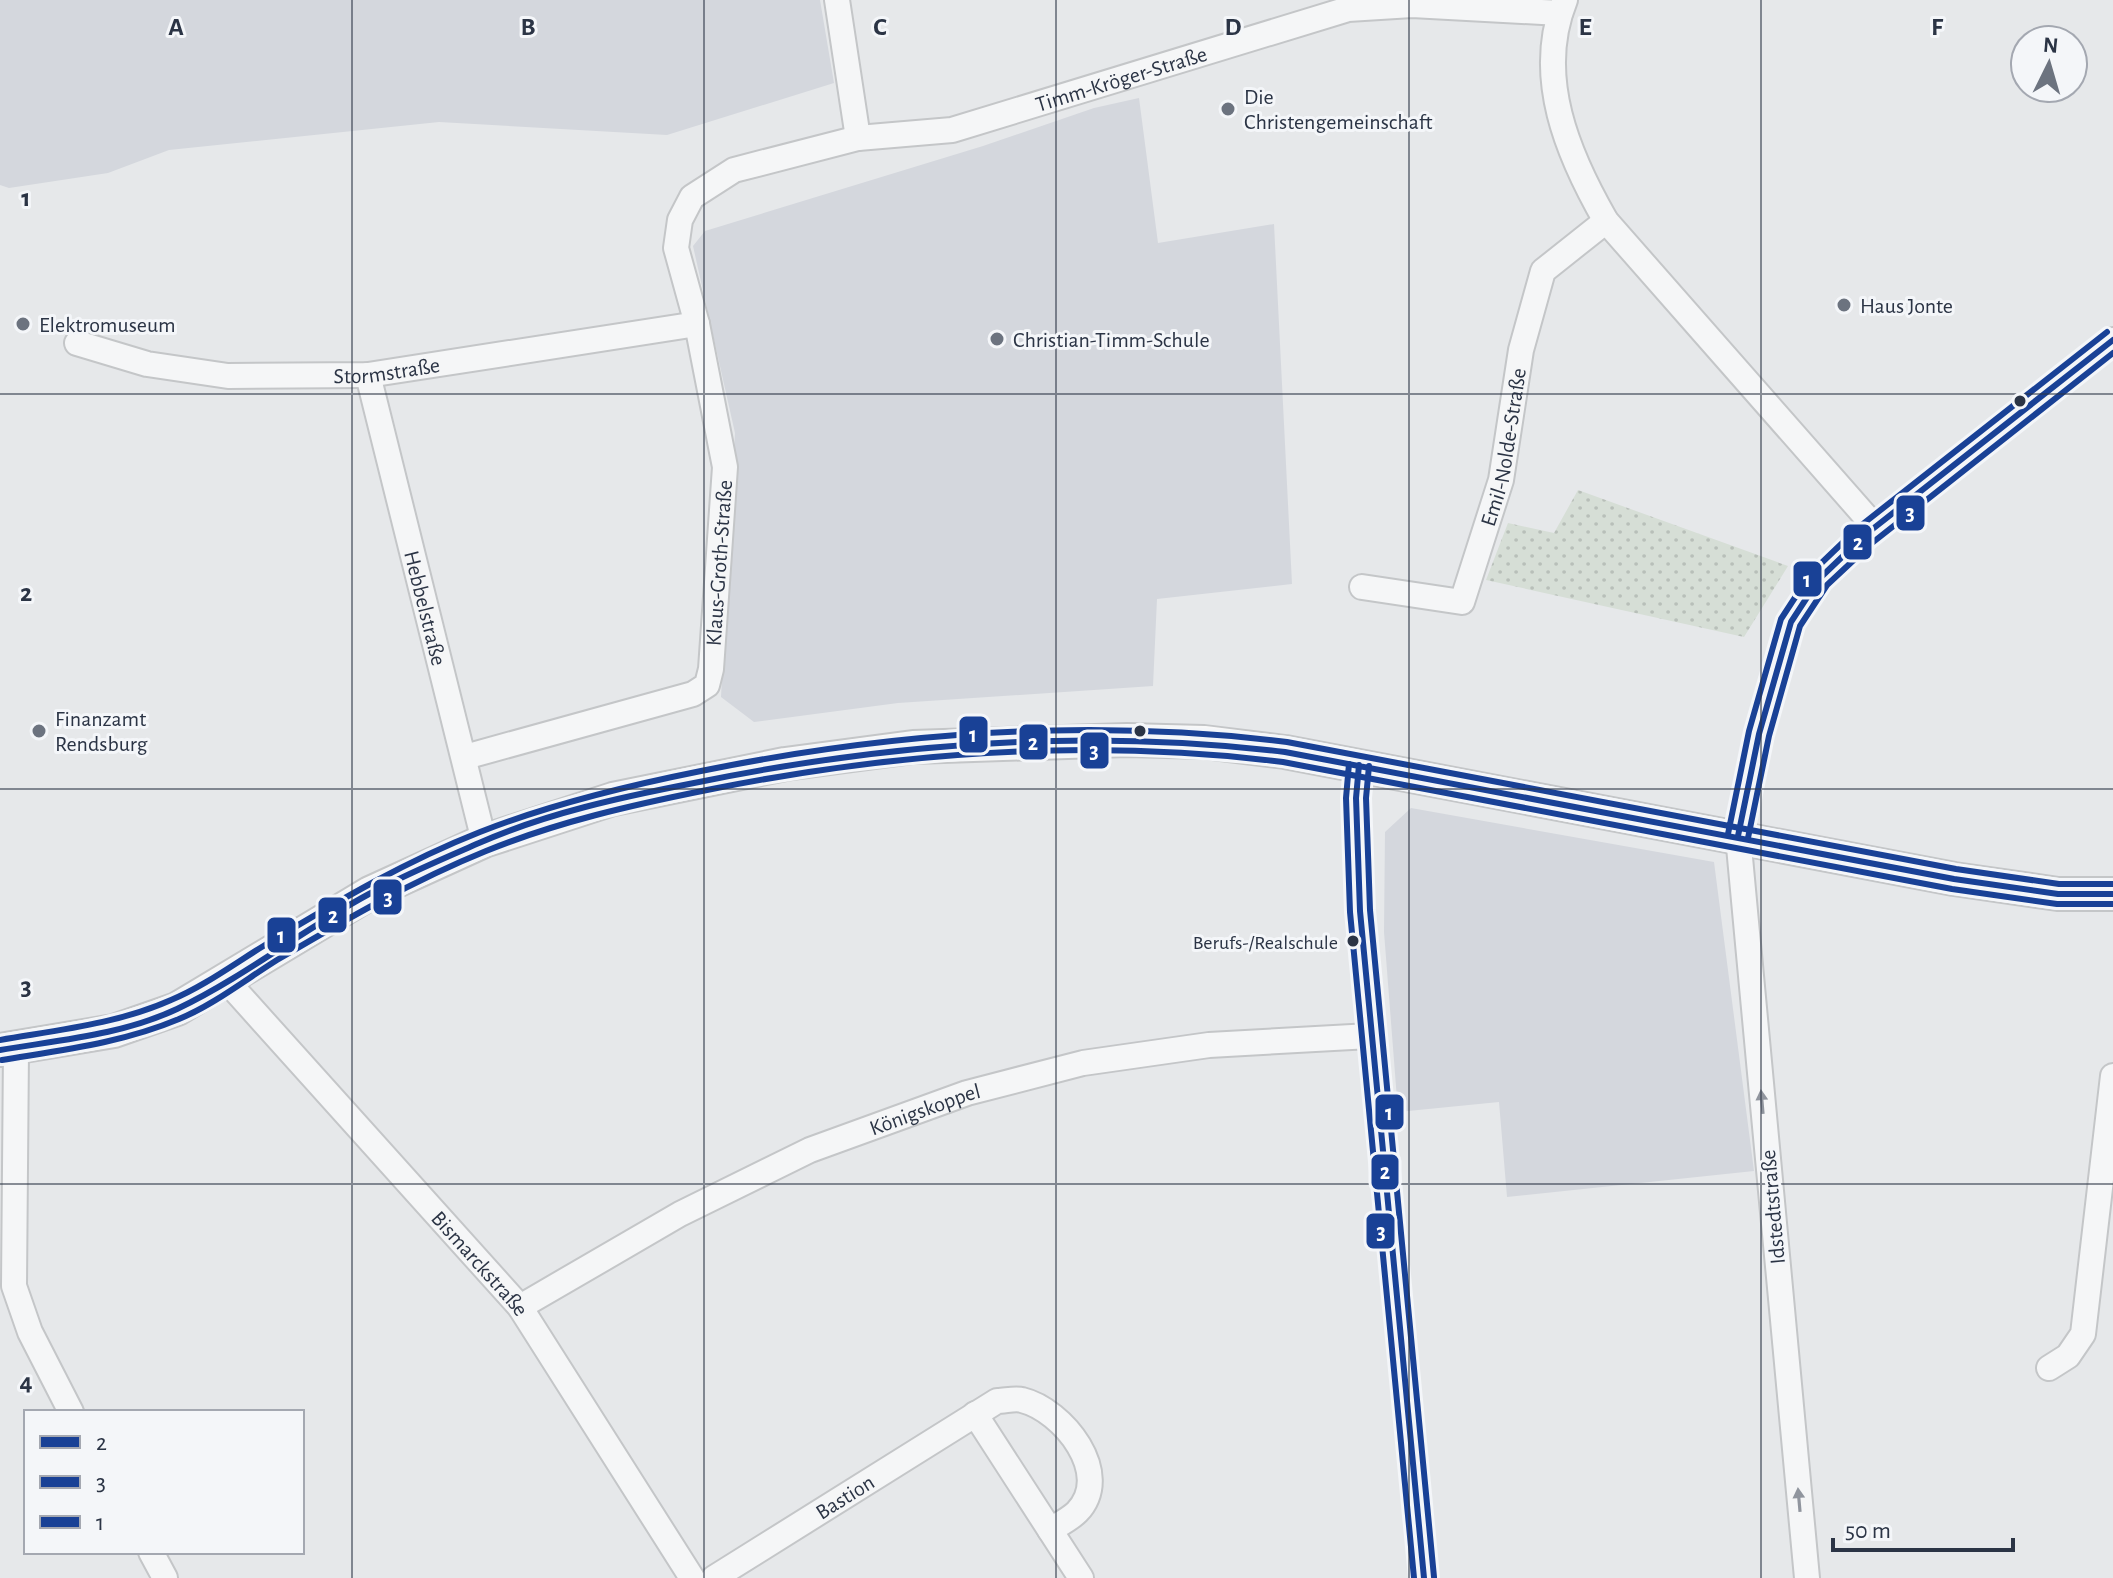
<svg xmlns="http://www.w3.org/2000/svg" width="2113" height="1578" viewBox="0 0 2113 1578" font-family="'Alegreya Sans',sans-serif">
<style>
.built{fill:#d4d7dd}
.park{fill:url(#park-dots)}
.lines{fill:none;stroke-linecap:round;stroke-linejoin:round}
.minor-casing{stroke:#c4c6c8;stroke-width:28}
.secondary-casing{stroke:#c4c6c8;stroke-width:36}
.minor{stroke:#f5f6f7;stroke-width:24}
.secondary{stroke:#f8f8f8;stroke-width:32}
.bus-1-casing{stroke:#f4f6f9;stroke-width:12}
.bus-2-casing{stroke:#f4f6f9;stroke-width:12}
.bus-3-casing{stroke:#f4f6f9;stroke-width:12}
.bus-1{stroke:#194196;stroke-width:6}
.bus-2{stroke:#194196;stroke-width:6}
.bus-3{stroke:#194196;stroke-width:6}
.oneway{fill:#90959e}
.grid{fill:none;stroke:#2b3445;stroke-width:2;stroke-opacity:0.55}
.poi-dot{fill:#6c737f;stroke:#f4f6f9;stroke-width:3}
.bus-dot{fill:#2b3445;stroke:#f4f6f9;stroke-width:3}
.labels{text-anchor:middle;stroke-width:6;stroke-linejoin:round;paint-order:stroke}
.bus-label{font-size:20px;fill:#2b3445;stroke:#f4f6f9;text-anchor:end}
.street-label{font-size:22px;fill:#2b3445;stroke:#f4f6f9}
.poi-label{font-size:22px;fill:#2b3445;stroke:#f4f6f9;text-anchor:start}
.grid-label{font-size:26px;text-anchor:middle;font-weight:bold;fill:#2b3445;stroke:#f4f6f9;stroke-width:6;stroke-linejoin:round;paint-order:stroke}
.line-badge{stroke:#f4f6f9;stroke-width:3}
.badge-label{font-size:22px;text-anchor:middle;font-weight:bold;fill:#fff}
</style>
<defs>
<pattern id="park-dots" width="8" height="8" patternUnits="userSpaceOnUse" patternTransform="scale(2)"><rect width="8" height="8" fill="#d6ded6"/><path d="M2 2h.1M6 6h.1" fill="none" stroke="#b8bfb9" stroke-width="1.8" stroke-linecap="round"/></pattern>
</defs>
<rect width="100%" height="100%" fill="#e6e8ea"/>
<path class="built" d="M0,0H820L834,83L667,135L439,122L169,150L108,173L9,188L0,185Z
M1139,98L1158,243L1274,224L1292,584L1157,599L1153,686L898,703L754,722L721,697L735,433L693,246L705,231L983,146L1094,108Z
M1411,808L1714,862L1754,1171L1507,1197L1499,1102L1398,1112L1384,932L1385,832Z"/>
<path class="park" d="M1578,490L1788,566L1744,637L1486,580L1508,523L1554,533Z"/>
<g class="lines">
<g class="minor-casing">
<g id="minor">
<path d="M837,0L858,138"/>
<path d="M1565,0C1534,76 1568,155 1606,221L1875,527"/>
<path id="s1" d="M77,343L147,364L228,376L368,375L697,324"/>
<path id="s2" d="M368,375L484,841"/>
<path id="s3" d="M1362,587L1462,602L1501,480L1521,350L1543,271L1606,221"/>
<path id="s4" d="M465,757L693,694L707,685L711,669L725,467L697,324L676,248L680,220L692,197L734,170L858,138L952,130L1348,9L1412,5L1560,13"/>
<path d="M1359,765L1356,798L1360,911L1424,1578"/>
<path id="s5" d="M225,979L520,1307L692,1578"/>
<path d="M16,1050L14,1286L30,1332L71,1412"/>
<path id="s6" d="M520,1307L680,1214L810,1150L967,1093L1083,1063L1209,1045L1370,1036"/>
<path d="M2049,1368L2068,1356L2083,1334L2113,1076"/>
<path d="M975,1414L1081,1578"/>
<path d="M151,1552L165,1578"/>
<path id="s7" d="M714,1578L997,1401C1005,1401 1015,1398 1022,1400C1063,1410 1114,1474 1077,1512C1070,1519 1058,1525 1050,1530"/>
<path d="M1807,1578L1738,836L1759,734L1791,622L1819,579L1865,535L2113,340"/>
</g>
</g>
<g class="secondary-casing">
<path id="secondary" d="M0,1050L114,1031L177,1009L370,893L484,841L613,799L785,764L913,747L1127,740L1204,742L1285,752L1954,879L2058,894H2113"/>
</g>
<use href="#minor" class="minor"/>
<use href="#secondary" class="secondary"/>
<g class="bus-1-casing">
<path id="bus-1" d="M1359,765L1356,798L1360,911L1424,1578
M1738,836L1759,734L1791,622L1819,579L1865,535L2113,340
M0,1050C59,1040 122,1035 177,1009C244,977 304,929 369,894C404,875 442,859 479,843C547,813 622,797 694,783C888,743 1088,728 1285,752L1954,879L2058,894H2113"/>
</g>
<g class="bus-2-casing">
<path id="bus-2" d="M1349,764L1346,798L1350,912L1414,1578
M1748,838L1769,736L1800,626L1827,585L1872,543L2113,353
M2,1060C62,1050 122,1043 179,1019C213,1005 245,980 277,960C345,920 412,881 486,851C557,822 632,805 707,790C896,752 1092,738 1283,762L1952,889L2057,904H2113"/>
</g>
<g class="bus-3-casing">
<path id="bus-3" d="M1369,766L1366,798L1370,910L1434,1577
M1728,834L1749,731L1781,619L1811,573L1859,527L2107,332
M0,1040C58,1030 117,1024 171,1000C205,986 238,961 270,942C338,901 406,861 480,832C551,804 626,786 701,771C893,732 1092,718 1287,742L1956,869L2059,884H2113"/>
</g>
<use href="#bus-1" class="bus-1"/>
<use href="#bus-2" class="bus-2"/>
<use href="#bus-3" class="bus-3"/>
</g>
<defs><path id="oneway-solid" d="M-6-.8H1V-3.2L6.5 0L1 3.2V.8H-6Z" transform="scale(2)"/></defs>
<g class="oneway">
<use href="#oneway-solid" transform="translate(1762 1102) rotate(-95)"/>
<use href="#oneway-solid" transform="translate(1799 1500) rotate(-95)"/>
</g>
<path class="grid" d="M352,0V1578M704,0V1578M1056,0V1578M1409,0V1578M1761,0V1578M0,394H2113M0,789H2113M0,1184H2113"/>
<g class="poi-dot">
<circle cx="1228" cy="109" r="8"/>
<circle cx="1844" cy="305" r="8"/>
<circle cx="23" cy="324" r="8"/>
<circle cx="997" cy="339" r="8"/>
<circle cx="39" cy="731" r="8"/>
</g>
<g class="bus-dot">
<circle cx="2020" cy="401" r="7"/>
<circle cx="1140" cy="731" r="7"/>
<circle cx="1353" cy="941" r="7"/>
</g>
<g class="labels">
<g class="bus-label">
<text x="1338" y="949">Berufs-/Realschule</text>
</g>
<g class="street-label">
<text dy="8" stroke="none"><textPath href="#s4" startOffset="1200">Timm-Kröger-Straße</textPath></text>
<text dy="8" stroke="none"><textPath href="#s1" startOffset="314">Stormstraße</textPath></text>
<text dy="8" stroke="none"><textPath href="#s3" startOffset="262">Emil-Nolde-Straße</textPath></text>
<text dy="8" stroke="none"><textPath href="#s4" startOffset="376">Klaus-Groth-Straße</textPath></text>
<text dy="8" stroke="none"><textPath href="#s2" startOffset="240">Hebbelstraße</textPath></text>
<text dy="8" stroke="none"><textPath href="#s6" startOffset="452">Königskoppel</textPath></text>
<text transform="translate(1772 1207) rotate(-95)" y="8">Idstedtstraße</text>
<text dy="8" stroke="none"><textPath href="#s5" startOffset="382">Bismarckstraße</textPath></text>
<text dy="8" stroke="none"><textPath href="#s7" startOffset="154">Bastion</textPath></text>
</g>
<g class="poi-label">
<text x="1244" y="104">Die<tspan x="1244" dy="25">Christengemeinschaft</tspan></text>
<text x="1860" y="313">Haus Jonte</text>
<text x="39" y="332">Elektromuseum</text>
<text x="1013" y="347">Christian-Timm-Schule</text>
<text x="55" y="726">Finanzamt<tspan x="55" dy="25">Rendsburg</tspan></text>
</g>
</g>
<g class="grid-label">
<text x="176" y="35">A</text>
<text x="528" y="35">B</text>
<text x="880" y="35">C</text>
<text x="1233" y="35">D</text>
<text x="1585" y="35">E</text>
<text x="1937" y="35">F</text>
<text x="26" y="206">1</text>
<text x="26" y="601">2</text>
<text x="26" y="995">3</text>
<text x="26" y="1390">4</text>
</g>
<g class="line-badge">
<rect x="1895" y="494" width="31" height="38" rx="8" fill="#194196"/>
<rect x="1842" y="523" width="31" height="38" rx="8" fill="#194196"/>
<rect x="1792" y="560" width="31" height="38" rx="8" fill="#194196"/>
<rect x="958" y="715" width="31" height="39" rx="8" fill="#194196"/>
<rect x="1018" y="723" width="31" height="38" rx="8" fill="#194196"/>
<rect x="1079" y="731" width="31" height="39" rx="8" fill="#194196"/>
<rect x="372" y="878" width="31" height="38" rx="8" fill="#194196"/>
<rect x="317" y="896" width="31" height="38" rx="8" fill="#194196"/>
<rect x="266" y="916" width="31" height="38" rx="8" fill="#194196"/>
<rect x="1374" y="1093" width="31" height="38" rx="8" fill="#194196"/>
<rect x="1370" y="1153" width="30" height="38" rx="8" fill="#194196"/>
<rect x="1365" y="1212" width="31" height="38" rx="8" fill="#194196"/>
</g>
<g class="badge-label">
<text x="1910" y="520">3</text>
<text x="1858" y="550">2</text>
<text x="1807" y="587">1</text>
<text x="973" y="742">1</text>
<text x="1033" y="750">2</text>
<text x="1094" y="758">3</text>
<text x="388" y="905">3</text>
<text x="333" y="923">2</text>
<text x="281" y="943">1</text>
<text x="1389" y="1120">1</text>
<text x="1385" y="1179">2</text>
<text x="1381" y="1239">3</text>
</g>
<rect x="24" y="1410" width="280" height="144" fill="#f4f6f9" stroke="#a4a8b1" stroke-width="2"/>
<rect x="40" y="1436" width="40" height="12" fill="#194196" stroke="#a4a8b1" stroke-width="2"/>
<text x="96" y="1450" font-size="24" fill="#2b3445">2</text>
<rect x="40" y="1476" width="40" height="12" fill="#194196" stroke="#a4a8b1" stroke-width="2"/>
<text x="96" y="1490" font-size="24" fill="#2b3445">3</text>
<rect x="40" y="1516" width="40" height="12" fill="#194196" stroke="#a4a8b1" stroke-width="2"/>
<text x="96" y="1530" font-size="24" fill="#2b3445">1</text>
<g transform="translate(2049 64) rotate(5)"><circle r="38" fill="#f4f6f9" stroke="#a4a8b1" stroke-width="2"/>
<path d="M0-6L14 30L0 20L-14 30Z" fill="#6c737f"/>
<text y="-12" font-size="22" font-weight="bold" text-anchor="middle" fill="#2b3445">N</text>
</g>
<path d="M1833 1538v12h180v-12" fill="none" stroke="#2b3445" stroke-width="4"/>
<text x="1845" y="1538" font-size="24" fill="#2b3445" stroke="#f4f6f9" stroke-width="6" paint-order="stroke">50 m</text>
</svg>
